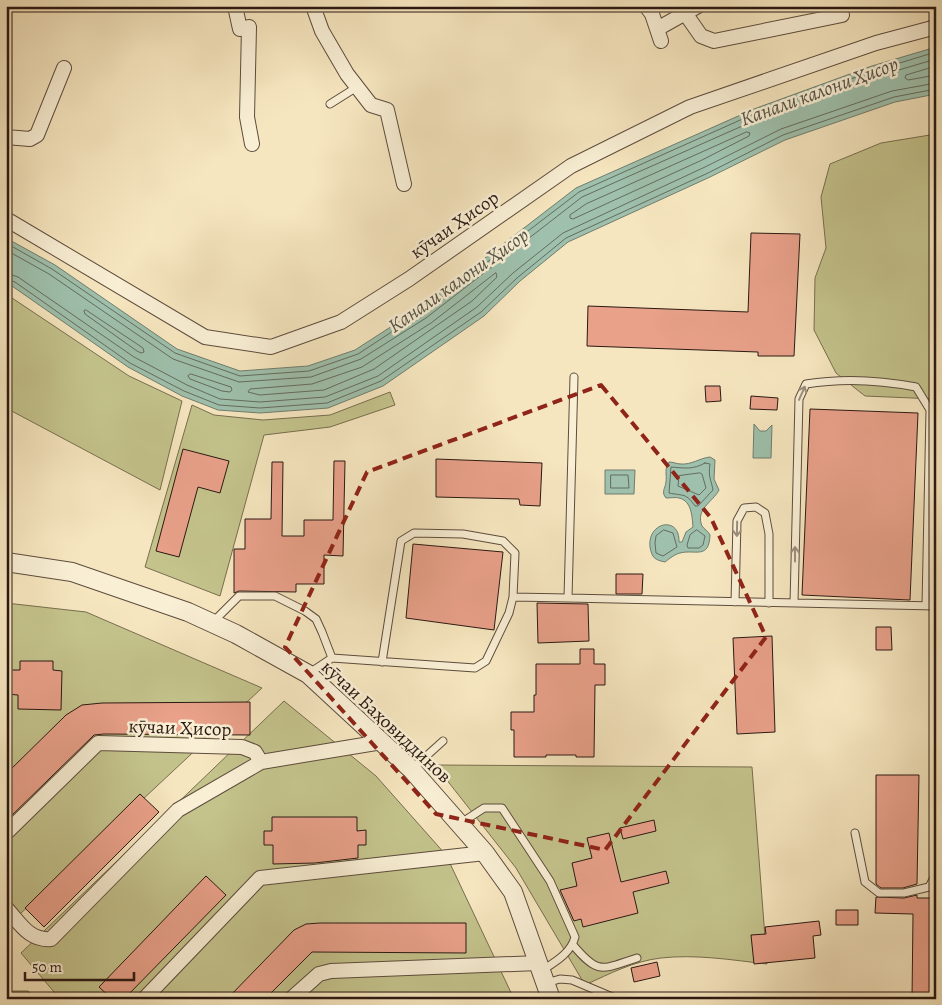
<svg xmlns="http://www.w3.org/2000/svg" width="942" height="1005" viewBox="0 0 942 1005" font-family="Alegreya,serif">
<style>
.green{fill:#c4c38c;stroke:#776e4f}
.water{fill:#9ec0ac;stroke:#707d6e}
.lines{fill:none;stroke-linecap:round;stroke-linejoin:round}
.shore{stroke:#646c5f;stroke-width:1}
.building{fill:#e9a18a;stroke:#2a1812}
.service-casing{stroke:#5d4c3d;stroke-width:9}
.minor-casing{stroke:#5d4c3d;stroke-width:16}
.tertiary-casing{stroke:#5d4c3d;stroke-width:20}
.service{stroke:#f9efd5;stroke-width:7}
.minor{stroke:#f9efd5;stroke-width:14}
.tertiary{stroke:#f9efd5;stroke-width:18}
.oneway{stroke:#9c8e7d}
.marked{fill:none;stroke:#8f2418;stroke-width:4;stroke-dasharray:10 6;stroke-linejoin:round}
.labels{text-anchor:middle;stroke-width:5;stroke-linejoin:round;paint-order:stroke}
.street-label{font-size:19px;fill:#2a1812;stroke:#f9efd5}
.water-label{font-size:20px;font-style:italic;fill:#535348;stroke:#f9efd5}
</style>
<rect width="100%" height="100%" fill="#f6e6bf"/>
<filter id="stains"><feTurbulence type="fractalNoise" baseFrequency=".004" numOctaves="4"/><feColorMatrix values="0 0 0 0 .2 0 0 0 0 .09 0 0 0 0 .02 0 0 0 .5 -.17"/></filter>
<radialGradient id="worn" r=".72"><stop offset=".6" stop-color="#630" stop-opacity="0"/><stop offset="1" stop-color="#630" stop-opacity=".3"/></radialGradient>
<path class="green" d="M936,134V399L865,396L836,373L814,330L815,278L826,248L821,197L830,164L881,143Z
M6,294L129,376L182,401L160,490L6,408Z
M390,392L395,405L330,427L264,435L220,596L145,567L192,405L214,415L263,420L330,415Z
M6,603L86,612L262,688L6,927Z
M284,701L376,776L446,855L514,999H60L21,953Z
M435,765L752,767L767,964C732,960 696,954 661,958C634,961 609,974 585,985L516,868Z
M6,991H28L36,999H6Z"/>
<path class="water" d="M936,47V94L895,102L785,140L710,177L568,242L520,281L484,316L383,386L328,408L260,413L218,410L182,396L128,367L12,286L6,284V238L55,265L177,349L240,371L308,366L355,350L420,308L576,188L754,109L872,66Z
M754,424L760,431H766L772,425L771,458H753Z
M710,457L715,460L714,479L719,490C713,502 695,509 702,526C704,529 708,531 710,535C709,560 695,549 680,553C675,554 669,559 665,562C655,560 652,558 650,547C647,522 680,515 679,542H682L686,532L693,527C692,517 692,501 679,498C676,497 670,498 666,498C661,492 665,489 666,482C667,474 664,469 669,462C673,462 677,464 681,464C691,465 700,458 710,457Z
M605,470H635L634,494H605Z"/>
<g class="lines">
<path class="shore" d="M936,66L906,75L905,78L908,80L936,75
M747,132L750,133L749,136L702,160L573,219L570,218V215L586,204Z
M6,243L52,269L175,353L240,376L309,371L358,354L422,312L579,192L756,113L873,71L936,52
M6,250L49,274L173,359L239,382L311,377L361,359L426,318L582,197L758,119L875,77L936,59
M6,273L18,277L134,357L187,385L220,399L260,402L325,397L378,376L477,307L513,273L563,233L705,167L781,129L892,91L936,83
M496,273L497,277L472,301L374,369L324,390L260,395L248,392L250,389L312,384L362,367L431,323Z
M6,279L15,282L130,363L184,391L219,405L260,408L327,403L381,381L481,312L517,278L566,238L708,173L783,135L894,97L936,89
M86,310L143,348L144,352L141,353L137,351L85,314L84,311Z
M191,374L231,387L232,390L230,392L222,391L190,379L188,376Z
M705,463L710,464C708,477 711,479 713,490L698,506H695C686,493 684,496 669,493L671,467C684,468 693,470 705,463Z
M700,473L702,474L706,488L699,495L678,486L679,476Z
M611,475H628L629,488H611Z
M664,530L673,533L677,547L663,556L656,553L655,543L656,536Z
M697,530L705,536L703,545L699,548H688L687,545L690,535Z"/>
</g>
<path class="building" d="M751,233L800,234L794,356H758V352L587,346L588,306L748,312Z
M705,386H720L721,401L706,402Z
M751,396L778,398L777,410L750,409Z
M810,409L918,413L910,600L802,595Z
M183,449L229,461L220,493L198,487L179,557L156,551Z
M436,459L542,463L540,506L520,505L519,499L436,497Z
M334,461H345L343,556L324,555V584H296V592L239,591L234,593V549H245V519H271L272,462H283L282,536H304V520H333Z
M413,544L503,552L494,630L406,618Z
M616,574H643L642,594H616Z
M537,603L588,604L589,641L538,643Z
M876,627H891L892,650H876Z
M772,636L775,732L737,734L733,638Z
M580,649H594V664H605V685H595L594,757H576V755H546V757H514V730H511V712H534V695H536V664H580Z
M20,661H53V670L62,671L61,710L18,709V695L6,694V670H20Z
M250,702V735L104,734L94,735L6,821V774L66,715L82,705L102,703Z
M876,775H919L917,884L903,888H881L876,884Z
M140,794L159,812L44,927L25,908Z
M272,817H357V831L366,830V845H358V858L315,863L273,864V845H264V831H272Z
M654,820L656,831L623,839L620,828Z
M609,833L621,882L666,871L669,883L633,892L638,913L583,927L581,919L574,921L560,890L577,886L572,863L592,858L587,838Z
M206,876L226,895L124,999H112L99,987Z
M917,895V898H936V928H931V999H912L913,914L875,913L876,897L904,898Z
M836,910H858V925H836Z
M819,921L821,935L813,936L815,958L754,964L751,935L766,934L765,927Z
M320,923H466V953L312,952L265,999H227L294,930L306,924Z
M657,962L660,976L634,982L631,968Z"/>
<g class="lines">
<g class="service-casing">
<path id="service" d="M330,104L357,87
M568,598L936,606
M735,602L737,521L744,508L756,507L765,513L769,534V603
M794,603L799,399L806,384C842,378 880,380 916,387L930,410L926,606
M213,622L239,596H275L305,611L316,619L322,632L332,658
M382,662L401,541L414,533L463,534L503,541L515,553L513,597
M308,674L332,658L475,668L486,661L509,613L513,597L568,598L574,377
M412,769L443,741
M461,823L484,808H502L550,881L575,937C571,953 555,962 541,971
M855,833L865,882L879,893H904L929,887L936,874
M573,945C599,976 602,969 637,958
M546,983L560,979L572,980L617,999"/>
</g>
<g class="minor-casing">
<path id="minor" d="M235,6L240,29L249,27L247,117L252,144
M313,6L322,31L347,74L371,105L387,110L404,184
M646,6L652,14L661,41
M685,13L701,36L714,41L842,15
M657,29L698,6
M6,137L30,139L37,135L64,68
M6,219L205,337L271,347L341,322L409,279L571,166L690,107L876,43L936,27
M6,833L98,743L242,747L255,752L261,762L382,742
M6,908C20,923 29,941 51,939L178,810L261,762
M144,999L260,878L485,853
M291,999L319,974L331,971L538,963"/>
</g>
<g class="tertiary-casing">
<path id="tertiary" d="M6,562L72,572L188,612L236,634L308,674L412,770L485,853L513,892L551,999"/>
</g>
<use href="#service" class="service"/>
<use href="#minor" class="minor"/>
<use href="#tertiary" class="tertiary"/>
</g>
<defs><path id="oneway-shaft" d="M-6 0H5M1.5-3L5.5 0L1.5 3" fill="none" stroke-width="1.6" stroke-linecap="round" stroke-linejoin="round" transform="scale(1.25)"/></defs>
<g class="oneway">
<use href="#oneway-shaft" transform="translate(802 393) rotate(-66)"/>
<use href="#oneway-shaft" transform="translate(737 529) rotate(91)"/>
<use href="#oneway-shaft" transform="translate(795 554) rotate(-90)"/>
</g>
<path class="marked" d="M601,385L711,518L766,637L605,850L436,814L285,647L367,472Z"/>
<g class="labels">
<g class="street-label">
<text transform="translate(454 224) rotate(-35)" y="7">кӯчаи Ҳисор</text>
<text transform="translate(387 721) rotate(43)" y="7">кӯчаи Баҳовиддинов</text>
<text transform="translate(180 727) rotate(2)" y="7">кӯчаи Ҳисор</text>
</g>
<g class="water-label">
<text transform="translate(819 91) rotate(-20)" y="7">Канали калони Ҳисор</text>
<text transform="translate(458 280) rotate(-35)" y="7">Канали калони Ҳисор</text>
</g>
</g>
<rect width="942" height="1005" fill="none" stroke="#f6e6bf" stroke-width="25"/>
<rect x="8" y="8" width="927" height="990" fill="none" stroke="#2a1812" stroke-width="2.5"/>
<rect x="12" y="12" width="917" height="980" fill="none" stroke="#2a1812"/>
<path d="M25 972v8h109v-8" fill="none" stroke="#2a1812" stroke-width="2.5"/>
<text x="32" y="972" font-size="15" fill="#2a1812" stroke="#f9efd5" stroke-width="4" paint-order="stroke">50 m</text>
<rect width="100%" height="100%" filter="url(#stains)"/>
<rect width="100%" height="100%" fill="url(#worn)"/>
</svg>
